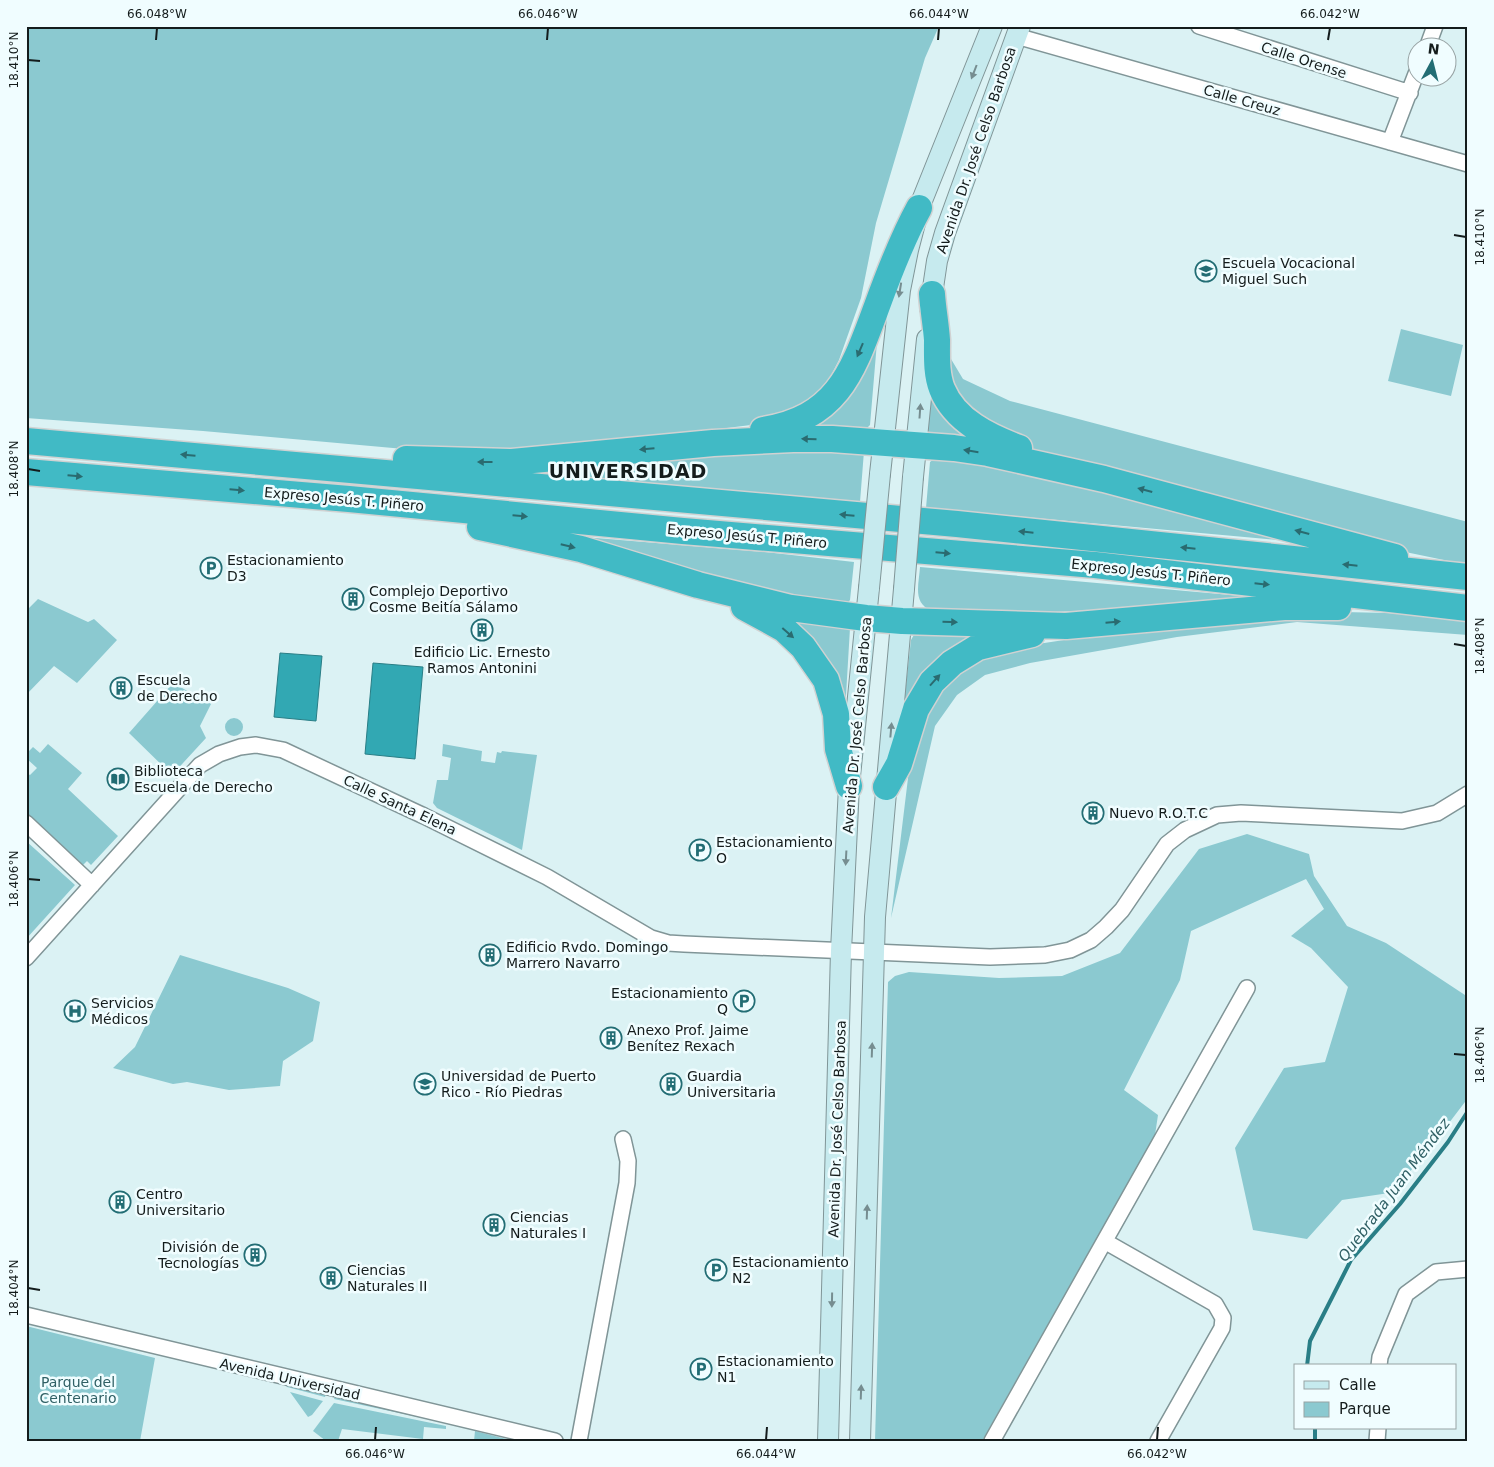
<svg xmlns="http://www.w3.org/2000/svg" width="1494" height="1467" viewBox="0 0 1494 1467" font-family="'DejaVu Sans',sans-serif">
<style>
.green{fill:#8bc9d0}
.water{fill:#32a8b3;stroke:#297e86}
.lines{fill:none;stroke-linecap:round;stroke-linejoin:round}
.stream{stroke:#297e86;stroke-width:4}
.street-casing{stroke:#809597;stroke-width:18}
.secondary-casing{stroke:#809597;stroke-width:22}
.highway-casing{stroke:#d0d2d2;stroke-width:29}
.street{stroke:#fff;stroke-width:15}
.secondary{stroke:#c6eaee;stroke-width:20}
.highway{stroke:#41bac5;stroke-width:26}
.secondary-bridge-casing{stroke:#809597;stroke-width:22;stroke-linecap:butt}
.secondary-bridge{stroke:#c6eaee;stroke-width:20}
.oneway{fill:#768d90}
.oneway2{fill:#2a6b70}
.ticks{fill:none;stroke:#141c1c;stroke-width:2}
.labels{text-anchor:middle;stroke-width:5;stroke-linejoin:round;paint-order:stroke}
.street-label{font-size:14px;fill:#141c1c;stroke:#f0fdff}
.poi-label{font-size:14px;fill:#141c1c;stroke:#f0fdff;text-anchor:start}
.park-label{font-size:14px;fill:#306065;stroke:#f0fdff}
.water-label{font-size:15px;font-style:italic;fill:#306065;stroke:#f0fdff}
.district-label{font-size:19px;font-weight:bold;letter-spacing:1px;fill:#141c1c;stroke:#f0fdff}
.neatline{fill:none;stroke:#141c1c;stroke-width:2}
.ticks-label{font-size:12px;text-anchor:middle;fill:#141c1c}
</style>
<rect width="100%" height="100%" fill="#dbf2f4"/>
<path class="green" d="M26,26H939L925,58L876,223L861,298L839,360L820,397L759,424L493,457L203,431L26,418Z
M877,327V342L870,425L866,429L799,428Z
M1401,329L1463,345L1451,396L1388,381Z
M945,349L963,379L1010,401L1468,522V565L1338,538L1007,442L950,398Z
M932,383L982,437L930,434L928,430Z
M742,451H864L860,502L520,471Z
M938,456L1024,471L1278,536V540L926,508L930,462Z
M560,535L765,552L854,562L850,600L847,604L793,598Z
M920,567L1264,598V602L1033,613L932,611C912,603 919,584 920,567Z
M38,599L88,622L94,619L117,640L77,683L54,666L26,695V611Z
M1298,611L1388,613L1468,620V635L1297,622L1177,637L1030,663L985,675L957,695L935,726L891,918L909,770L929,700L966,665L1018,647L1176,623Z
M786,620L850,628L844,729Z
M915,633H984L904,703L911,640Z
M173,683L211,704L200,726L206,738L172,775L129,733Z
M225 727a9 9 0 1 1 18 0a9 9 0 1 1-18 0Z
M48,744L82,773L68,789L118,836L91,865L87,861L83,865L26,812V773L30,775L37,768L26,758L27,753L33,747L40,753Z
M443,744L482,751L481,761L495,763L497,752L501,753L502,751L537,755L522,850L437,808L433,803L437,780H448L451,758L442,756Z
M1247,834L1309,854L1314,876L1347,926L1386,943L1468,997V1098L1420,1161L1389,1193L1342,1200L1307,1239L1253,1230L1235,1148L1284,1068L1325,1062L1348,987L1311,948L1291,936L1324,909L1306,879L1191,931L1180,980L1124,1090L1158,1115L1155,1135L982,1441H875L888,982L895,976L909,972L999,978L1062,976L1120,953L1199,849Z
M26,841L75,885L26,939Z
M180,955L288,988L320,1002L313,1041L283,1061L280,1086L229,1090L187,1082L173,1084L113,1068L135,1047Z
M26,1326L155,1358L140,1441H26Z
M284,1383L326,1393L325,1397L287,1387Z
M290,1392L323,1401L312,1415L308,1417Z
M335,1397L446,1422V1423L334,1399Z
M334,1403L446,1426V1429L424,1427L423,1439L342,1429L338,1441H326L313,1431Z
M475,1431L514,1441H474Z"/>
<path class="water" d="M280,653L322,656L316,721L274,717Z
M373,663L423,667L415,759L365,754Z"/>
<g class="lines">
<path class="stream" d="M1307,1366L1310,1341L1351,1260L1400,1204L1448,1142L1468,1111
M1315,1428V1441"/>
<g class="street-casing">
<path id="street" d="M1199,26L1410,93
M1016,36L1468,164
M1427,48L1435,26
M1390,142L1416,74
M26,823L92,885
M26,958L200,765L219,754L240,747L256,745L283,750L424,816L547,877L651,938L668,943L684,944L990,957L1045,955L1070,950L1091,940L1106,927L1122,910L1167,844L1185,830L1217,815L1241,813L1402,821L1437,813L1468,794
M1106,1242L1215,1304L1223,1318L1222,1328L1158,1441
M26,1315L555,1441
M1379,1366L1380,1357L1406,1294L1436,1272L1468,1269
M579,1441L627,1183L628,1161L623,1139
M992,1441L1247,988
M1377,1441L1378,1428"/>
</g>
<g class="secondary-casing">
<path id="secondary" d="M930,308L937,261L945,233L1020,26
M880,474L900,290L908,250L919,208L992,26
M913,477L927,339
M828,1441L841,951L849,786L869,588
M860,1441L875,917L904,589"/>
</g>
<g class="highway-casing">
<path id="highway" d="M932,294C933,309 936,325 937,340C937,356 936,374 942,389C955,421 989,437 1019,448
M763,430C839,418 853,370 877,306C889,273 902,239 919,208
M26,441L957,524L1468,577
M406,459L512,462L713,443L793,439H832L954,448L988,453L1104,479L1395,557
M26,472L349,499L683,531L1095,565L1468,608
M480,527L581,549L698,585L791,608L866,618L902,621L1066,626L1284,607H1338
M744,607L784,629L803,647L826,680L836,714L838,749L849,786
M886,787L899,764L916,709L932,682L952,663L978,647L1032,634"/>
</g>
<use href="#street" class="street"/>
<use href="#secondary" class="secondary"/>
<use href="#highway" class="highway"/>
<g class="secondary-bridge-casing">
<path id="secondary-bridge" d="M869,588L880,474
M904,589L913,477"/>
</g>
<use href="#secondary-bridge" class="secondary-bridge"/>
</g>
<defs><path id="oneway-solid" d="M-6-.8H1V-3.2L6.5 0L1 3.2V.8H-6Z" transform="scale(1.25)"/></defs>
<g class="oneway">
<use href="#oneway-solid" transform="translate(974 72) rotate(111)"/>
<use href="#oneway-solid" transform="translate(900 290) rotate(99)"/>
<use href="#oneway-solid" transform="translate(920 411) rotate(-86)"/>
<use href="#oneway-solid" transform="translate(891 730) rotate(-85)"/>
<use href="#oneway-solid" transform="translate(846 858) rotate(93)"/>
<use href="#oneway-solid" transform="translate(872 1050) rotate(-88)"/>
<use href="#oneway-solid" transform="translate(867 1212) rotate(-88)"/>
<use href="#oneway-solid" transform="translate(832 1300) rotate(91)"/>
<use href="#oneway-solid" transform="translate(861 1392) rotate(-88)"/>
</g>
<g class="oneway2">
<use href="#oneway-solid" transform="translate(860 350) rotate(113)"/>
<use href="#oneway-solid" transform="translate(809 439) rotate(-179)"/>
<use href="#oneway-solid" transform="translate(647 449) rotate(175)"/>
<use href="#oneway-solid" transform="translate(971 451) rotate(-171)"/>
<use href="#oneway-solid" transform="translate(188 455) rotate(-175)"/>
<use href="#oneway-solid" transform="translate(485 462) rotate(180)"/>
<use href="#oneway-solid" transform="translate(75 476) rotate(5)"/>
<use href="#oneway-solid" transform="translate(237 490) rotate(5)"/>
<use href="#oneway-solid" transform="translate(1145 490) rotate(-165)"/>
<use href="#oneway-solid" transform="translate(847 515) rotate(-175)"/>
<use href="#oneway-solid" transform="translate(520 516) rotate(5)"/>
<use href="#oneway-solid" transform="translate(1026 532) rotate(-174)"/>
<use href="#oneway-solid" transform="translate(1302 532) rotate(-165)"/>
<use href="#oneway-solid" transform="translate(568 546) rotate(14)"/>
<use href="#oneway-solid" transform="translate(1188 548) rotate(-174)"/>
<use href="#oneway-solid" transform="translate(943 553) rotate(5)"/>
<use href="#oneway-solid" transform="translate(1350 565) rotate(-174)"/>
<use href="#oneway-solid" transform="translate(1262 584) rotate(6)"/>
<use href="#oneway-solid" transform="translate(950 622) rotate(2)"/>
<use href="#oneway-solid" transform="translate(1113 622) rotate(-5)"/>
<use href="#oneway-solid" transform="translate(788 633) rotate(41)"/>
<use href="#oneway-solid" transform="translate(935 680) rotate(-48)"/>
</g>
<path class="ticks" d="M156,40L157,28M547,40L548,28M938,40L939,28M1328,40L1330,28M28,60L40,61M1454,235L1466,237M28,469L40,471M1454,644L1466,646M28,879L40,880M1454,1054L1466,1055M28,1288L40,1290M375,1440L376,1427M766,1440L767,1427M1157,1440L1158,1427"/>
<defs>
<g id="school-ring" transform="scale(1.125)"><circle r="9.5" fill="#f0fdff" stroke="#226d74" stroke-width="1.5"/><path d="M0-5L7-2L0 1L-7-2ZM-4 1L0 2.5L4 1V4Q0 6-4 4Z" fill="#226d74"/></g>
<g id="parking-ring" transform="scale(1.125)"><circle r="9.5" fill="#f0fdff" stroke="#226d74" stroke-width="1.5"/><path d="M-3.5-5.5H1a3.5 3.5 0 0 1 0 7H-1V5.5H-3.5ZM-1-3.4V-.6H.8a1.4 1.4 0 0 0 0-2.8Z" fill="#226d74"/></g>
<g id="building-ring" transform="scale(1.125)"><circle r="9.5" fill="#f0fdff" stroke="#226d74" stroke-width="1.5"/><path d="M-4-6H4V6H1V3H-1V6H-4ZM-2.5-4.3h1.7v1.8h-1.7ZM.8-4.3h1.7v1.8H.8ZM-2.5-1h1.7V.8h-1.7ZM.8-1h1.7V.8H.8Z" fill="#226d74"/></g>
<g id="library-ring" transform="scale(1.125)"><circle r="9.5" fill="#f0fdff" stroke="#226d74" stroke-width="1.5"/><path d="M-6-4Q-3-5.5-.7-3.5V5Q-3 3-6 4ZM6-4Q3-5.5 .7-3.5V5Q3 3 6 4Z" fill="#226d74"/></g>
<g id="hospital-ring" transform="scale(1.125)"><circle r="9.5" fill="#f0fdff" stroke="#226d74" stroke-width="1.5"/><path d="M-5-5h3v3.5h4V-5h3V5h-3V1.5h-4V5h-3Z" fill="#226d74"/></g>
<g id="university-ring" transform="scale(1.125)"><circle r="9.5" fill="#f0fdff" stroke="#226d74" stroke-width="1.5"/><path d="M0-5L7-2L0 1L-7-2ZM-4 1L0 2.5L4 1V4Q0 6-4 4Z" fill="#226d74"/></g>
</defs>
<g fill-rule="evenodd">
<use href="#school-ring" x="1206" y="271"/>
<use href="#parking-ring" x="211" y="568"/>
<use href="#building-ring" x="353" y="599"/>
<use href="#building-ring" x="482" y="630"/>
<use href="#building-ring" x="121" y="688"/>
<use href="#library-ring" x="118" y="779"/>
<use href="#building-ring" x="1093" y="813"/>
<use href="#parking-ring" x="700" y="850"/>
<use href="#building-ring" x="490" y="955"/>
<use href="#parking-ring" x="744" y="1001"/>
<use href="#hospital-ring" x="75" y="1011"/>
<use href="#building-ring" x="611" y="1038"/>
<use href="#university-ring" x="425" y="1084"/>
<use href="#building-ring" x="671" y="1084"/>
<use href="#building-ring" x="120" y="1202"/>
<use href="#building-ring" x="494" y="1225"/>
<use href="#building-ring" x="255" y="1255"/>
<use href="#parking-ring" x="716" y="1270"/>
<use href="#building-ring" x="331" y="1278"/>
<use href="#parking-ring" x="701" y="1369"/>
</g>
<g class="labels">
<g class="street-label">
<text transform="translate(1304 60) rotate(18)" y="5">Calle Orense</text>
<text transform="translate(1242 100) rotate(16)" y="5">Calle Creuz</text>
<text transform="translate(976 150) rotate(-71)" y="5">Avenida Dr. José Celso Barbosa</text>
<text transform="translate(344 499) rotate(5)" y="5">Expreso Jesús T. Piñero</text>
<text transform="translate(747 536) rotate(5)" y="5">Expreso Jesús T. Piñero</text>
<text transform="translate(1151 572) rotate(6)" y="5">Expreso Jesús T. Piñero</text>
<text transform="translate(857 725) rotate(-85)" y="5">Avenida Dr. José Celso Barbosa</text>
<text transform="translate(400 805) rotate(25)" y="5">Calle Santa Elena</text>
<text transform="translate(837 1129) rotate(-88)" y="5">Avenida Dr. José Celso Barbosa</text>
<text transform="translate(290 1379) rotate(13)" y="5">Avenida Universidad</text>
</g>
<g class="poi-label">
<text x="1222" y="268">Escuela Vocacional<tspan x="1222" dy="16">Miguel Such</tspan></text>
<text x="227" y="565">Estacionamiento<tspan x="227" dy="16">D3</tspan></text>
<text x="369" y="596">Complejo Deportivo<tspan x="369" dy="16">Cosme Beitía Sálamo</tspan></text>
<text x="482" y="657" text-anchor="middle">Edificio Lic. Ernesto<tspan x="482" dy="16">Ramos Antonini</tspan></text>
<text x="137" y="685">Escuela<tspan x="137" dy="16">de Derecho</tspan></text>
<text x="134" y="776">Biblioteca<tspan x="134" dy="16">Escuela de Derecho</tspan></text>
<text x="1109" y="818">Nuevo R.O.T.C</text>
<text x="716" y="847">Estacionamiento<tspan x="716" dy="16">O</tspan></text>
<text x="506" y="952">Edificio Rvdo. Domingo<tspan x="506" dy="16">Marrero Navarro</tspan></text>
<text x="728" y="998" text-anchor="end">Estacionamiento<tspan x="728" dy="16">Q</tspan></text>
<text x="91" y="1008">Servicios<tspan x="91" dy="16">Médicos</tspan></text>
<text x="627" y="1035">Anexo Prof. Jaime<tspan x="627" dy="16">Benítez Rexach</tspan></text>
<text x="441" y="1081">Universidad de Puerto<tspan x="441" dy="16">Rico - Río Piedras</tspan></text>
<text x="687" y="1081">Guardia<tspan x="687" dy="16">Universitaria</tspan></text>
<text x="136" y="1199">Centro<tspan x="136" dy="16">Universitario</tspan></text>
<text x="510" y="1222">Ciencias<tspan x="510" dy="16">Naturales I</tspan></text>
<text x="239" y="1252" text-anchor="end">División de<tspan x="239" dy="16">Tecnologías</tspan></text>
<text x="732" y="1267">Estacionamiento<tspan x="732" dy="16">N2</tspan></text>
<text x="347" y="1275">Ciencias<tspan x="347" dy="16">Naturales II</tspan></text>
<text x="717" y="1366">Estacionamiento<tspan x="717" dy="16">N1</tspan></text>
</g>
<g class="park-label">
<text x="78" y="1387">Parque del<tspan x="78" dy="16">Centenario</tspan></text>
</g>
<g class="water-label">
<text transform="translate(1394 1190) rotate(-53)" y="5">Quebrada Juan Méndez</text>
</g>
<g class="district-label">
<text x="628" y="478">UNIVERSIDAD</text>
</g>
</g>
<rect width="1494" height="1467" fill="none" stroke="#f0fdff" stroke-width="55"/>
<rect x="1294" y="1364" width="162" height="65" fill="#f0fdff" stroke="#98a3a4"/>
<rect x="1304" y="1381" width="25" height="8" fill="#c6eaee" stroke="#98a3a4"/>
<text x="1339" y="1390" font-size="15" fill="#141c1c">Calle</text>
<rect x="1304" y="1402" width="25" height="15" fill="#8bc9d0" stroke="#98a3a4"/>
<text x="1339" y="1414" font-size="15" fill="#141c1c">Parque</text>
<g transform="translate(1432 62) rotate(7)"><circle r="24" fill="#f0fdff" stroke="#98a3a4"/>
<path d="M0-4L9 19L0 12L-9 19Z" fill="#226d74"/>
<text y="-8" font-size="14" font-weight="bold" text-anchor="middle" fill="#141c1c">N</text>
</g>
<rect x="28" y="28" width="1438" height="1412" class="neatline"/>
<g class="ticks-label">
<text x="157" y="18">66.048°W</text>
<text x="548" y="18">66.046°W</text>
<text x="939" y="18">66.044°W</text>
<text x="1330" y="18">66.042°W</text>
<text transform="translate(14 60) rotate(-90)" y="4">18.410°N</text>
<text transform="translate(1480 237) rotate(-90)" y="4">18.410°N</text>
<text transform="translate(14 469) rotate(-90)" y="4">18.408°N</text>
<text transform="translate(1480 646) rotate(-90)" y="4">18.408°N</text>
<text transform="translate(14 879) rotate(-90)" y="4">18.406°N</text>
<text transform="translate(1480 1055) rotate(-90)" y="4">18.406°N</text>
<text transform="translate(14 1288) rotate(-90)" y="4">18.404°N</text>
<text x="375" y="1458">66.046°W</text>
<text x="766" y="1458">66.044°W</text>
<text x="1157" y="1458">66.042°W</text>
</g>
</svg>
